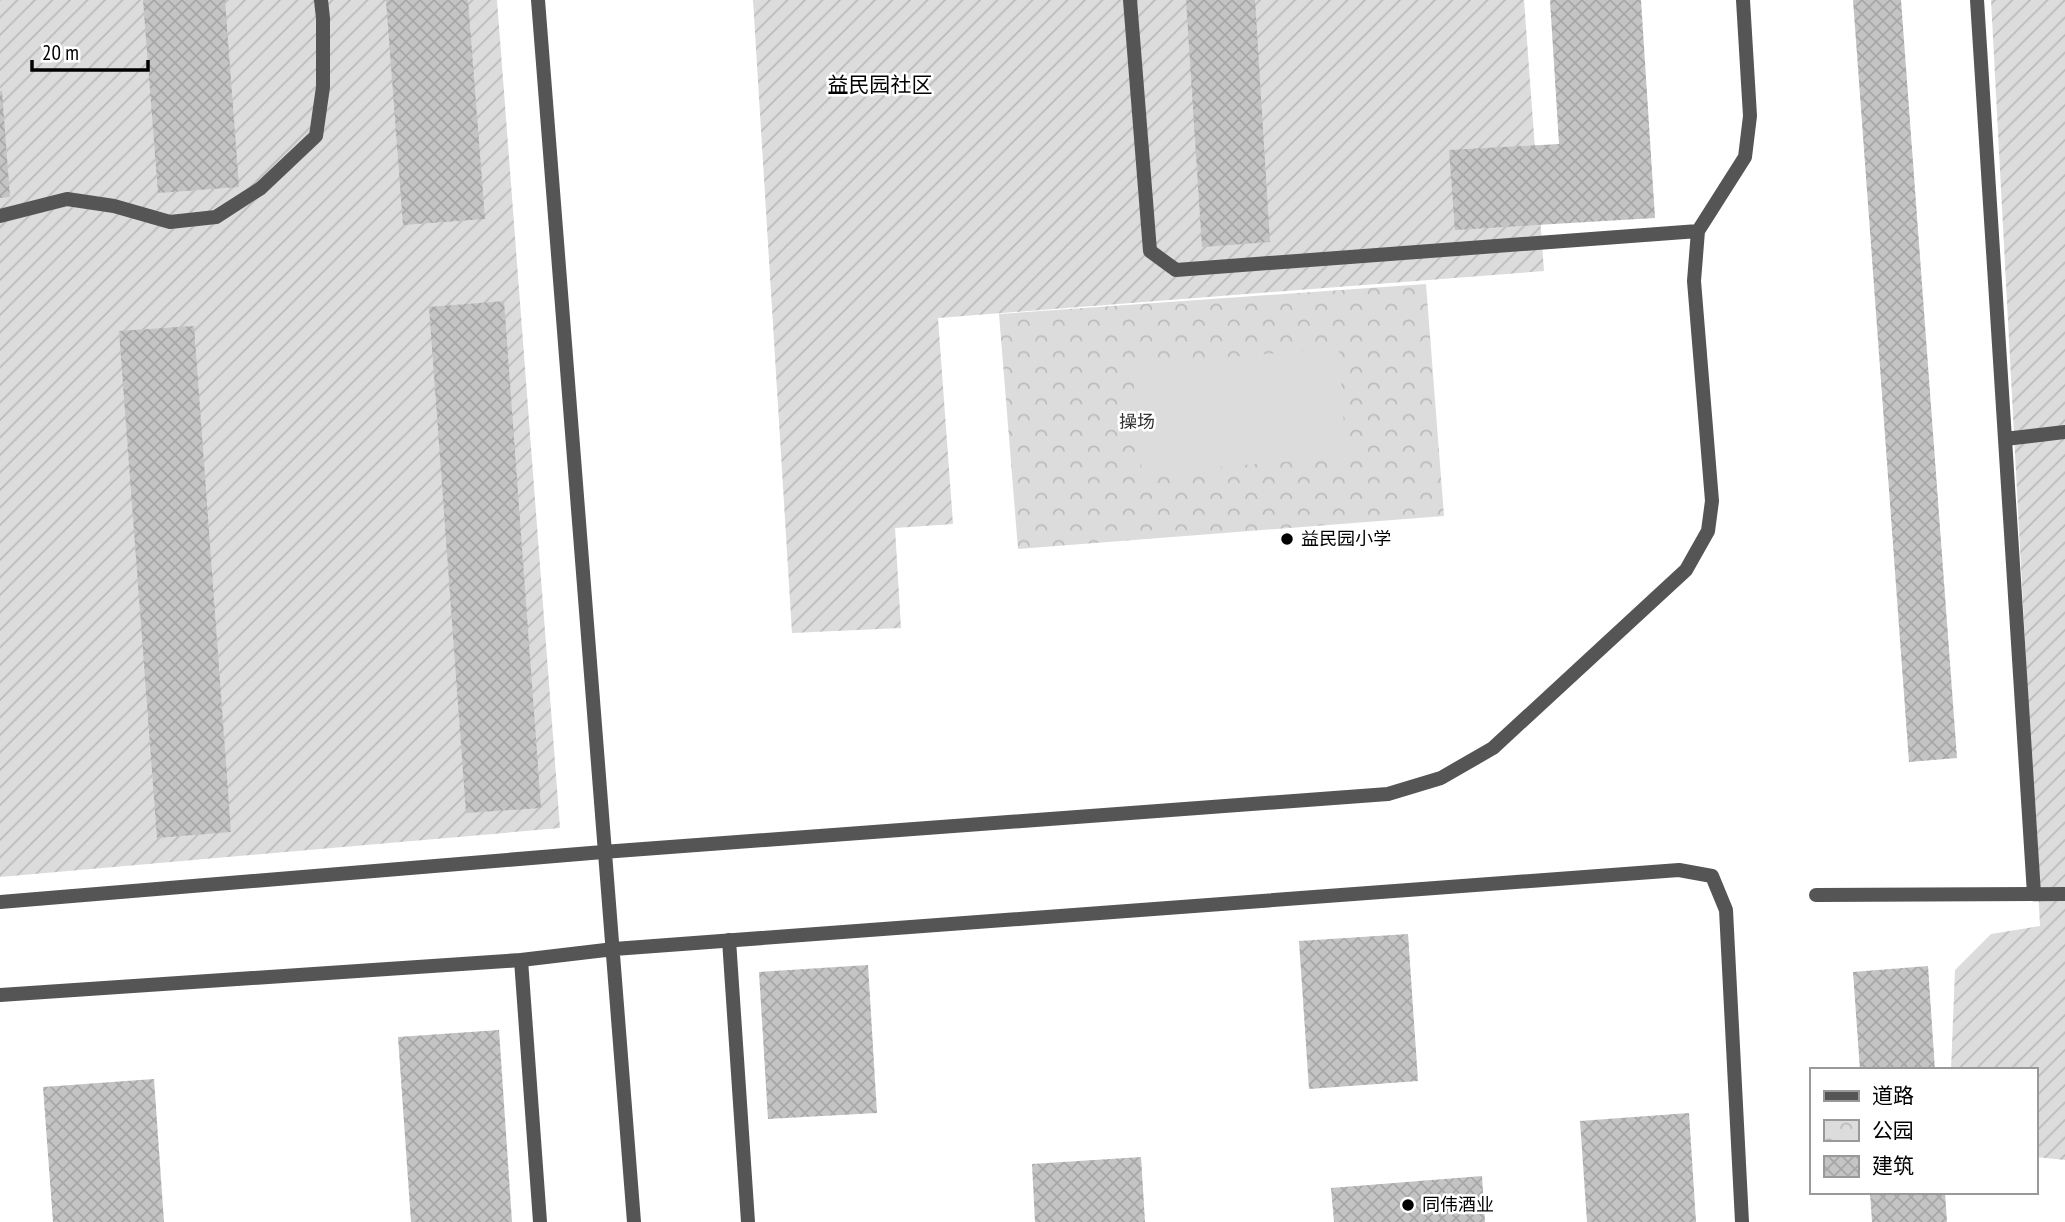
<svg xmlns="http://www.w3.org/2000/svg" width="2065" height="1222" viewBox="0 0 2065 1222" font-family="'PT Sans Narrow','Noto Sans SC',sans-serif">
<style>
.park{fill:url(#park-crowns)}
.garden{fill:url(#garden-furrows)}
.pitch{fill:#dcdcdc}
.building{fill:url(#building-cross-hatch)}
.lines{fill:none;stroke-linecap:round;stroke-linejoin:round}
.service{stroke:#555;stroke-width:14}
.minor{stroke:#555;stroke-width:14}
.poi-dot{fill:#000;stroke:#fff;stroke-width:2.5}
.labels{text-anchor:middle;stroke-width:5;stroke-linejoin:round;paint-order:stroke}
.park-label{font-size:18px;fill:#333;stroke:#fff}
.poi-label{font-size:18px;fill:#000;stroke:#fff;text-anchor:start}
.quarter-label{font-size:21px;fill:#000;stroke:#fff}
</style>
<defs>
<pattern id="park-crowns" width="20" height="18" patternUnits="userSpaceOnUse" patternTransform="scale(1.75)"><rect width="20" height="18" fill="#dcdcdc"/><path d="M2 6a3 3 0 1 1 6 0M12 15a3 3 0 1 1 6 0" fill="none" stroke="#bbb"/></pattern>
<pattern id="garden-furrows" width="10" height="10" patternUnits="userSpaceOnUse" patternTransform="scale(1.75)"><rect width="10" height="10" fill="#dcdcdc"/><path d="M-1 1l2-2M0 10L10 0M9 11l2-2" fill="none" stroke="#bbb"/></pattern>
<pattern id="building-cross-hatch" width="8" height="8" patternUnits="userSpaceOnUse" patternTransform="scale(1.75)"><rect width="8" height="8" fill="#c4c4c4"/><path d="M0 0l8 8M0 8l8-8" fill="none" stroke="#a7a7a7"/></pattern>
</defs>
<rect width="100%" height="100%" fill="#fff"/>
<path class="park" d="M1426,284L1444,516L1018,549L999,314Z"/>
<path class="garden" d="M0,0H497L560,828L0,877Z
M753,0H1524L1544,271L938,318L953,524L895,528L901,628L792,633Z
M1991,0H2065V1160L2035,1157V1070H1951L1955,970L1991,934L2040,926Z"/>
<path class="pitch" d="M1339,348L1346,457L1142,473L1132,365Z"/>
<path class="building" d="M143,0H225L239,187L158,193Z
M386,0H468L485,219L403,225Z
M1186,0H1255L1270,242L1202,247Z
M1550,0H1641L1655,218L1455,230L1449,150L1559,144Z
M1853,0H1901L1957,758L1909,762Z
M0,91H2L10,197L0,198Z
M504,301L541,808L466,813L429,307Z
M194,326L231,832L157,838L119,331Z
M1408,934L1418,1081L1309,1089L1299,941Z
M868,965L877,1113L768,1119L759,972Z
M1928,966L1935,1070H1860L1853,972Z
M499,1030L512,1222H411L398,1037Z
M154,1079L164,1222H53L43,1087Z
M1689,1113L1696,1222H1587L1580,1121Z
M1141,1157L1145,1222H1035L1032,1164Z
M1482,1176L1485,1222H1334L1331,1188Z
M1870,1192H1945L1947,1222H1872Z"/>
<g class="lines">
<path class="service" d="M1977,0L2034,894
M0,216L67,199L114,206L170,222L216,217L261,188L316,136L323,87V18L321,0
M2005,439L2065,432
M1816,895L2065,894
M729,940L748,1222
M521,960L540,1222"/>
<path class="minor" d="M538,0L634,1222
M1130,0L1150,251L1176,270L1698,231
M0,902L603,852L1388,794L1441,778L1493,748L1686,570L1708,531L1712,501L1694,281L1698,231L1745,157L1750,116L1743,0
M0,995L521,960L614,949L1679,870L1712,876L1726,910L1742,1222"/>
</g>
<g class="poi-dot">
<circle cx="1287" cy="539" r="7"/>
<circle cx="1408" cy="1205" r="7"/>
</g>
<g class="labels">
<g class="park-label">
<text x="1137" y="428">操场</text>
</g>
<g class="poi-label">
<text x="1301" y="545">益民园小学</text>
<text x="1422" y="1211">同伟酒业</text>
</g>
<g class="quarter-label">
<text x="880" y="92">益民园社区</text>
</g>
</g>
<rect x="1810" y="1068" width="228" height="126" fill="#ffffff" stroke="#999999" stroke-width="2"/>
<rect x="1824" y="1091" width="35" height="10" fill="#555555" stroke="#999999" stroke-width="2"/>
<text x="1872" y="1103" font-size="21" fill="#000000">道路</text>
<rect x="1824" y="1120" width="35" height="21" fill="url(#park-crowns)" stroke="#999999" stroke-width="2"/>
<text x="1872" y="1138" font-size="21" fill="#000000">公园</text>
<rect x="1824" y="1156" width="35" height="21" fill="url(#building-cross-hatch)" stroke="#999999" stroke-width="2"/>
<text x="1872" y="1173" font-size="21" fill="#000000">建筑</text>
<path d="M32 60v10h116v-10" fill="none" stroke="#000000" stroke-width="3.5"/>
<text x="42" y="60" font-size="21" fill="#000000" stroke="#ffffff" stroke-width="5" paint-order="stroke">20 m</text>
</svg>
